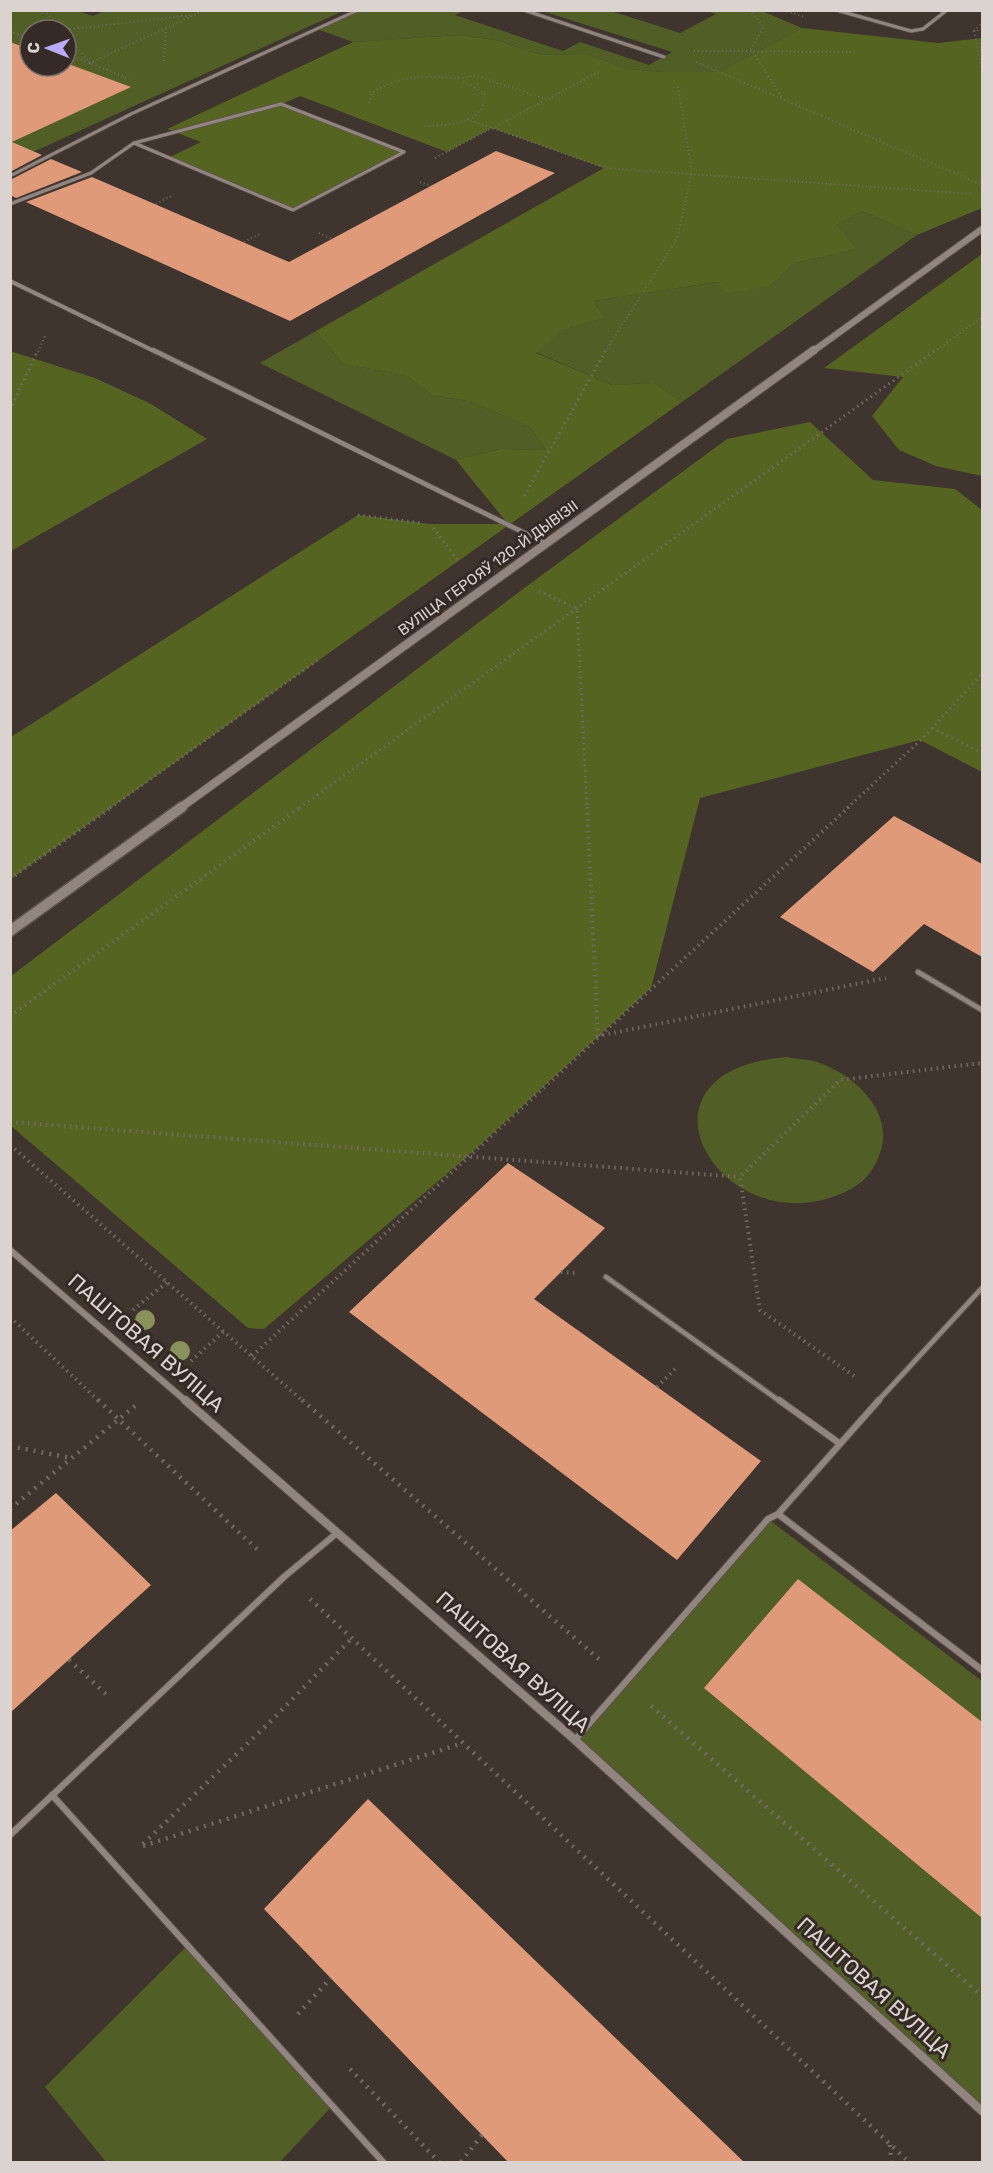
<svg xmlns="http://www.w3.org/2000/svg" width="993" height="2173" viewBox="0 0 993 2173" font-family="Rubik,sans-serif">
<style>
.green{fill:#515f26}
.forest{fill:#556521}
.building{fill:#df9b79}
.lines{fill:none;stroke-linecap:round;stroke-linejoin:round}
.service-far2-casing{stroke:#5c524e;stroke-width:4.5}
.service-far1-casing{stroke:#5c524e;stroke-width:7}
.service-casing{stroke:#5c524e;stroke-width:8}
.minor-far3-casing{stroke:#5c524e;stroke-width:5}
.minor-far2-casing{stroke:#5c524e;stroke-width:6}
.minor-far1-casing{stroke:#5c524e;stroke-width:8}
.minor-casing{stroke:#5c524e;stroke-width:10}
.tertiary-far2-casing{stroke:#5c524e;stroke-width:8}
.tertiary-far1-casing{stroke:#5c524e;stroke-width:10}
.tertiary-casing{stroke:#5c524e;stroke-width:13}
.path-far3{stroke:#736a64;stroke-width:2;stroke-dasharray:1 3;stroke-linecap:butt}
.path-far2{stroke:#736a64;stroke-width:3;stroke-dasharray:1.5 4;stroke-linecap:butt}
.path-far1{stroke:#736a64;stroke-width:4;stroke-dasharray:1.5 4.5;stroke-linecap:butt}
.path{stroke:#736a64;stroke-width:4.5;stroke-dasharray:2 6;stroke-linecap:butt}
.service-far2{stroke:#92847e;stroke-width:3}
.service-far1{stroke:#92847e;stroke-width:4.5}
.service{stroke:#92847e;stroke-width:6}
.minor-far3{stroke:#92847e;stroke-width:4}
.minor-far2{stroke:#92847e;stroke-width:4.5}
.minor-far1{stroke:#92847e;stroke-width:6}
.minor{stroke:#92847e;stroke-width:8}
.tertiary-far2{stroke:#92847e;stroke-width:6}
.tertiary-far1{stroke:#92847e;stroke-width:8}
.tertiary{stroke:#92847e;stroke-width:10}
.tree{fill:#89925b}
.labels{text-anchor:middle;stroke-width:6;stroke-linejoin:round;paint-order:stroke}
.far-street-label{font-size:15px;fill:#dad3cf;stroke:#352a25}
.near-street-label{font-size:21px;fill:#dad3cf;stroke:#352a25}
</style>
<rect width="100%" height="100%" fill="#3f342e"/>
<path class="green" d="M106,10L343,11L11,162L10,143L130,87L66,63V30H30V49L11,42V11H78L93,16Z
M358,11H463L455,15L563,51L580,42L649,65L672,52L542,11H611L680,33L716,14L706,11H762L802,28L719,72H664L628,69L587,54L542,55L496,40L459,35L353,42L317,29Z
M862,211L917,235L682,402L654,383L612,385L535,352L562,330L605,318L594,301L717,282L770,286L795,263L855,249L837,225Z
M316,331L343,364L405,375L432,395L473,402L531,428L546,450L500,449L456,460L260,363Z
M786,1057C796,1059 808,1059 817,1062C854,1074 895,1112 880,1153C874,1171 863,1184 845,1192C724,1249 615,1072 786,1057Z
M768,1519L982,1681V2111L575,1740Z
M188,1945L332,2106L280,2162H106L45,2087Z"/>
<path class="forest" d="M802,28L938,43L982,38V208L917,235L862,211L837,225L856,249L795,263L770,286L726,293L717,282L594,301L605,318L562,330L536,353L612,385L654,383L682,402L11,879V737L358,515L430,524H508L456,460L500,449L546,450L531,428L473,402L432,395L405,375L343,364L316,331L604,168L492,128L447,152L300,96L282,104L404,152L293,210L168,158L201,142L167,129L353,42L459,35L496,40L542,55L587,54L628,69L664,72H719Z
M982,254V476L936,466L899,450L872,416L903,377L824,368Z
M10,351L95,378L151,404L207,439L11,551Z
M810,422L873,480L955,489L982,510V772L920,740L700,798L651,988L469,1155L264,1329L248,1328L11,1126V976L527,586L727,439Z"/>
<path class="building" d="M10,42L30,49V66H66V63L131,87L12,142L42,155L10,172Z
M496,151L555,173L290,321L26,202L92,177L289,262Z
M51,159L82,172L16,198L10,195V180Z
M894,816L982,864V957L924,924L873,972L780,917Z
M508,1163L605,1228L534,1299L761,1461L677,1560L349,1312Z
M56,1493L151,1585L10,1713V1531Z
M798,1579L982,1722V1918L704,1688Z
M368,1799L745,2163H509L264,1909Z"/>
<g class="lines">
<g class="service-far2-casing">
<path id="service-far2" d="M524,10L664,57
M836,10L911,31L923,29L947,10
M281,104L404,152L293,210L134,143Z
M10,176L131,114L358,10
M10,204L91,173L134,143"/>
</g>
<g class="service-far1-casing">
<path id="service-far1" d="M918,972L982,1010
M606,1277L781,1402
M877,1402L982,1288"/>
</g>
<g class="service-casing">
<path id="service" d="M779,1400L839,1443
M778,1514L982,1670
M575,1740L768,1519L778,1514L879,1400
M52,1795L383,2162
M10,1835L285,1576L337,1533"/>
</g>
<g class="minor-far3-casing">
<path id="minor-far3" d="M10,281L156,352"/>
</g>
<g class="minor-far2-casing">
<path id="minor-far2" d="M153,350L547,544"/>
</g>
<g class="minor-far1-casing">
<path id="minor-far1" d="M10,1250L187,1402"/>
</g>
<g class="minor-casing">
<path id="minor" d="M185,1400L575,1740L982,2111"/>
</g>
<g class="tertiary-far2-casing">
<path id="tertiary-far2" d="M812,352L982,229"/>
</g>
<g class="tertiary-far1-casing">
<path id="tertiary-far1" d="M180,808L814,350"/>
</g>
<g class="tertiary-casing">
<path id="tertiary" d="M10,931L182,807"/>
</g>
<path class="path-far3" d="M44,10L62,30
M749,10L764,27L751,49L783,99
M783,10L805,17
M62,30L192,15
M982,30L974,31L982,69
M10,31L30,39
M974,31L982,23
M66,35L90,63L205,10
M694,51L854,52
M66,53L129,79
M164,61L166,29
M696,62L982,185
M369,103L372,93C391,80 412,76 436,77C448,77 461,81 473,75L546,99
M467,119L605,168L973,194
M425,126C449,125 485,124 485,94L463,81
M435,158L601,71
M420,182L430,186
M156,204L173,195
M319,233L332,239
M244,242L262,233
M38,352L46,334
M605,352L677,239L692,173L678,86
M934,352L982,317"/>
<path class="path-far2" d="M10,410L38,350
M524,496L606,350
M358,515L423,523
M433,528L459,562
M539,591L577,609L587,808
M932,728L982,753
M110,808L318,660
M299,808L936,350
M847,808L921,740L982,674"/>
<path class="path-far1" d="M587,807L598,1036L886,978
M10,879L112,807
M10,1016L301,807
M10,1122L740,1177
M10,1145L304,1402
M561,1272L575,1273
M133,1310L167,1282
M10,1317L100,1402
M252,1356L849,807
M191,1361L224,1331
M854,1376L760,1310L740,1177L840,1080L982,1063
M657,1387L676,1368"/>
<path class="path" d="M98,1400L261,1553
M302,1400L601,1661
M10,1446L71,1458
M10,1509L136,1405
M310,1599L909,2162
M69,1660L108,1696
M651,1706L982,1996
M143,1844L273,1719L352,1638
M143,1846L463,1743
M298,2014L331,1978
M350,2069L439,2162
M890,2145L891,2162
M461,2162L482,2135"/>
<use href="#service-far2" class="service-far2"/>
<use href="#service-far1" class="service-far1"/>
<use href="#service" class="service"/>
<use href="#minor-far3" class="minor-far3"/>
<use href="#minor-far2" class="minor-far2"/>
<use href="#minor-far1" class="minor-far1"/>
<use href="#minor" class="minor"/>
<use href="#tertiary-far2" class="tertiary-far2"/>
<use href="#tertiary-far1" class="tertiary-far1"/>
<use href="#tertiary" class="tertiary"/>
</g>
<g class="tree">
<circle cx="145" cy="1320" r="10"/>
<circle cx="180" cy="1351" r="10"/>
</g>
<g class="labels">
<g class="far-street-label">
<text transform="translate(488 568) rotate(-36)" y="5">ВУЛІЦА ГЕРОЯЎ 120-Й ДЫВІЗІІ</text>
</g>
<g class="near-street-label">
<text transform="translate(146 1343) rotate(41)" y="7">ПАШТОВАЯ ВУЛІЦА</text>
<text transform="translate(513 1662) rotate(42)" y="7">ПАШТОВАЯ ВУЛІЦА</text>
<text transform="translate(874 1988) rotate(42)" y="7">ПАШТОВАЯ ВУЛІЦА</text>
</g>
</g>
<rect width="993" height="2173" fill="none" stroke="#dad3cf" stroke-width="24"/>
<g transform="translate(48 48) rotate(271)"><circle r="28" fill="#352a25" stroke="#776e69" stroke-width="1.5"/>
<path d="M0-4.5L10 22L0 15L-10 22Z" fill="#b9abf7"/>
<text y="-9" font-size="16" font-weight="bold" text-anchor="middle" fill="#dad3cf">С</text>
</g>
</svg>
